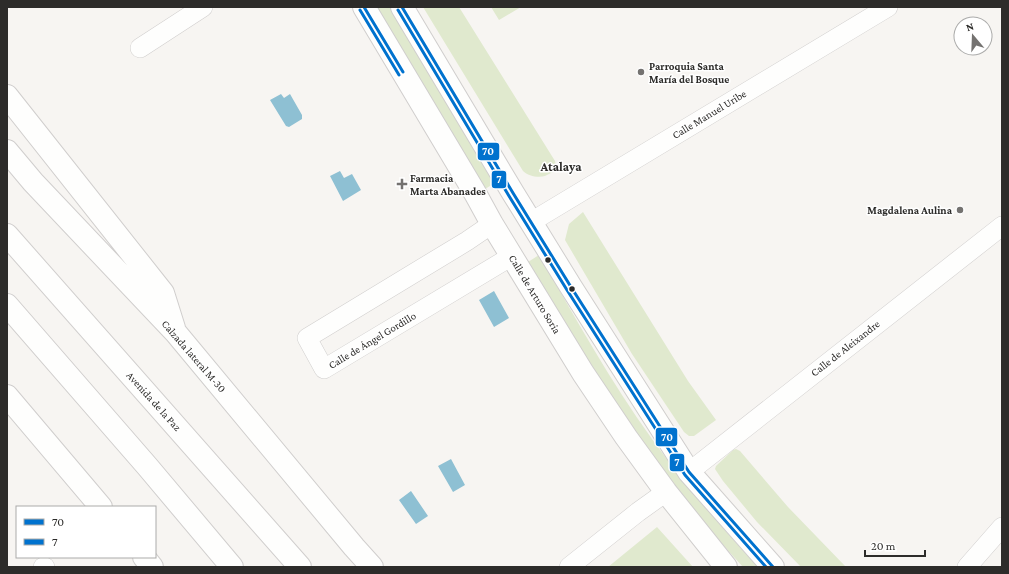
<svg xmlns="http://www.w3.org/2000/svg" width="1009" height="574" viewBox="0 0 1009 574" font-family="'Crimson Pro',serif">
<style>
.green{fill:#e0e9ce}
.water{fill:#8ec0d3}
.lines{fill:none;stroke-linecap:round;stroke-linejoin:round}
.minor-casing{stroke:#d0cecd;stroke-width:20}
.primary-casing{stroke:#d0cecd;stroke-width:24}
.motorway-casing{stroke:#d0cecd;stroke-width:24}
.minor{stroke:#fefefd;stroke-width:19}
.primary{stroke:#fefefd;stroke-width:22}
.motorway{stroke:#fefefd;stroke-width:22}
.bus-1-casing{stroke:#fff;stroke-width:6}
.bus-2-casing{stroke:#fff;stroke-width:6}
.bus-1{stroke:#0072ce;stroke-width:3}
.bus-2{stroke:#0072ce;stroke-width:3}
.poi-dot{fill:#747270;stroke:#fff;stroke-width:1.5}
.bus-dot{fill:#2d2c2a;stroke:#fff;stroke-width:1.5}
.labels{text-anchor:middle;stroke-width:3;stroke-linejoin:round;paint-order:stroke}
.poi-label{font-size:11px;font-weight:bold;fill:#2d2c2a;stroke:#fff;text-anchor:start}
.street-label{font-size:11px;fill:#2d2c2a;stroke:#fff}
.quarter-label{font-size:13px;font-weight:bold;fill:#2d2c2a;stroke:#fff}
.line-badge{stroke:#fff;stroke-width:1.5}
.badge-label{font-size:11px;text-anchor:middle;font-weight:bold;fill:#fff}
</style>
<rect width="100%" height="100%" fill="#f7f5f2"/>
<path class="green" d="M376,7H390L495,183L485,189Z
M423,7H459L555,161L557,170C553,172 549,174 545,176C538,178 528,176 523,171Z
M491,7H521L499,20Z
M583,212L688,381L716,420L694,436H689L684,432L632,354L565,240L569,224Z
M539,255C575,317 610,381 652,439C684,483 720,526 758,567H743C702,523 665,476 631,426C595,373 562,317 528,262Z
M736,449L740,451L788,507L846,567H801L757,522L723,481L715,469L716,466L733,450Z
M657,527L693,567H608Z"/>
<path class="water" d="M281,94L284,98L290,94L302,115V119L289,127L286,126L270,100Z
M340,171L344,178L352,174L361,190L343,201L330,176Z
M494,291L509,318L494,327L479,300Z
M451,459L465,485L453,492L438,466Z
M411,491L428,516L416,524L399,500Z"/>
<g class="lines">
<g class="minor-casing">
<path id="minor" d="M140,48L203,7
M531,222L888,7
M492,224L467,241L307,338L324,369L512,256
M689,472L1002,226
M43,567H45
M569,567L638,512L666,492
M967,567L1002,527"/>
</g>
<g class="primary-casing">
<path id="primary" d="M364,7L475,193L492,224L583,373L626,437L666,492L726,567
M402,7L513,193L571,287L689,472L773,567"/>
</g>
<g class="motorway-casing">
<path id="motorway" d="M7,96L163,293L174,328
M7,151L33,182L176,333L354,547L372,567
M7,235L300,567
M7,305L147,466L232,567
M7,396L101,507
M144,557L152,567"/>
</g>
<use href="#minor" class="minor"/>
<use href="#primary" class="primary"/>
<use href="#motorway" class="motorway"/>
<g class="bus-1-casing">
<path id="bus-1" d="M364,7L403,72
M402,7L513,193L571,287L689,472L773,567"/>
</g>
<g class="bus-2-casing">
<path id="bus-2" d="M360,10L399,75
M398,10L509,196L567,290L685,475L766,567"/>
</g>
<use href="#bus-1" class="bus-1"/>
<use href="#bus-2" class="bus-2"/>
</g>
<g class="poi-dot">
<circle cx="641" cy="72" r="4"/>
<path d="M400 178h4v4h4v4h-4v4h-4v-4h-4v-4h4z"/>
<circle cx="960" cy="210" r="4"/>
</g>
<g class="bus-dot">
<circle cx="548" cy="260" r="3.5"/>
<circle cx="572" cy="289" r="3.5"/>
</g>
<g class="labels">
<g class="poi-label">
<text x="649" y="70">Parroquia Santa<tspan x="649" dy="13">María del Bosque</tspan></text>
<text x="410" y="182">Farmacia<tspan x="410" dy="13">Marta Abanades</tspan></text>
<text x="952" y="214" text-anchor="end">Magdalena Aulina</text>
</g>
<g class="street-label">
<text transform="translate(709 114) rotate(-31)" y="4">Calle Manuel Uribe</text>
<text transform="translate(535 294) rotate(59)" y="4">Calle de Arturo Soria</text>
<text transform="translate(372 340) rotate(-31)" y="4">Calle de Ángel Gordillo</text>
<text transform="translate(845 348) rotate(-38)" y="4">Calle de Aleixandre</text>
<text transform="translate(194 356) rotate(49)" y="4">Calzada lateral M-30</text>
<text transform="translate(154 401) rotate(48)" y="4">Avenida de la Paz</text>
</g>
<g class="quarter-label">
<text x="561" y="171">Atalaya</text>
</g>
</g>
<g class="line-badge">
<rect x="477" y="142" width="23" height="19" rx="4" fill="#0072ce"/>
<rect x="491" y="170" width="16" height="19" rx="4" fill="#0072ce"/>
<rect x="655" y="427" width="23" height="20" rx="4" fill="#0072ce"/>
<rect x="669" y="453" width="16" height="19" rx="4" fill="#0072ce"/>
</g>
<g class="badge-label">
<text x="488" y="155">70</text>
<text x="499" y="183">7</text>
<text x="667" y="441">70</text>
<text x="677" y="466">7</text>
</g>
<rect width="1009" height="574" fill="none" stroke="#2d2c2a" stroke-width="16"/>
<rect x="16" y="506" width="140" height="52" fill="#ffffff" stroke="#ababaa"/>
<rect x="24" y="519" width="20" height="6" fill="#0072ce" stroke="#ababaa"/>
<text x="52" y="526" font-size="12" fill="#2d2c2a">70</text>
<rect x="24" y="539" width="20" height="6" fill="#0072ce" stroke="#ababaa"/>
<text x="52" y="546" font-size="12" fill="#2d2c2a">7</text>
<g transform="translate(973 36) rotate(341)"><circle r="19" fill="#ffffff" stroke="#ababaa"/>
<path d="M0-3L7 15L0 10L-7 15Z" fill="#747270"/>
<text y="-6" font-size="11" font-weight="bold" text-anchor="middle" fill="#2d2c2a">N</text>
</g>
<path d="M865 550v6h60v-6" fill="none" stroke="#2d2c2a" stroke-width="2"/>
<text x="871" y="550" font-size="12" fill="#2d2c2a" stroke="#ffffff" stroke-width="3" paint-order="stroke">20 m</text>
</svg>
